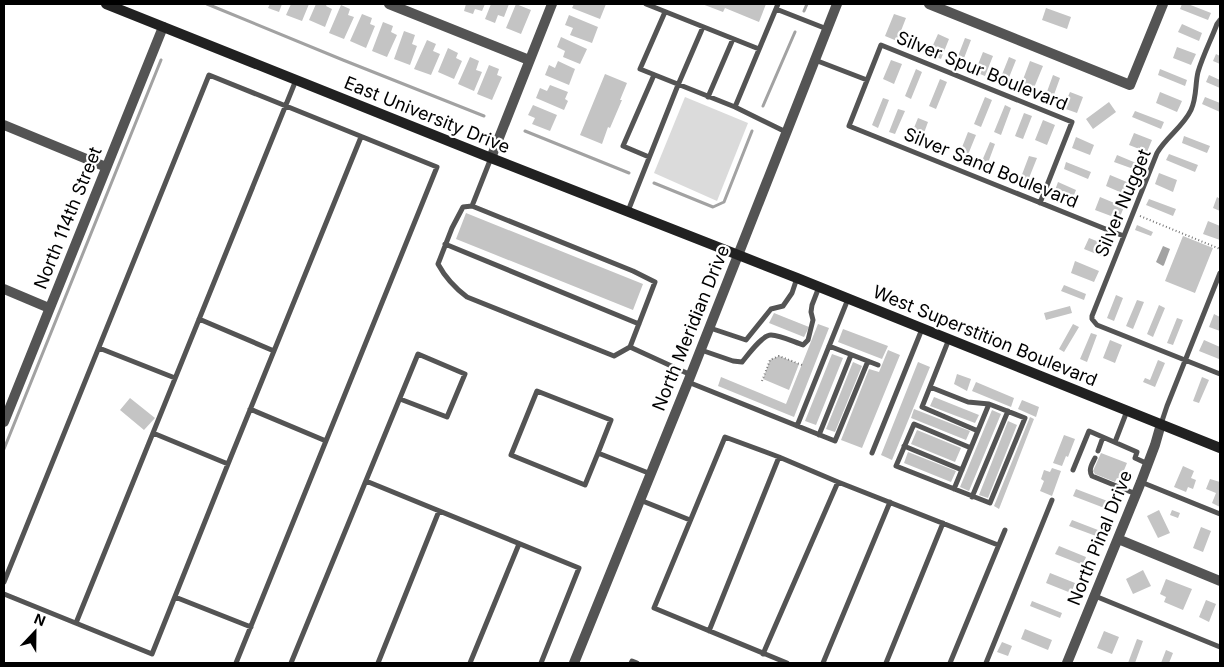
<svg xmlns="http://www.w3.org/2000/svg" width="1224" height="667" viewBox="0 0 1224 667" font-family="Inter,sans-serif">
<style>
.green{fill:#dbdbdb}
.water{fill:#a2a2a2}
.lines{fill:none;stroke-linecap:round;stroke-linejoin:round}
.stream{stroke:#a2a2a2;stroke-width:3}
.building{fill:#c4c4c4}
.path{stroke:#767676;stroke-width:2;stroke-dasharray:1 2.5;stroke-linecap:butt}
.service{stroke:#545454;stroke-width:5}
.minor{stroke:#545454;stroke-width:10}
.tertiary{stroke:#545454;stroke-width:10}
.secondary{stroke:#212121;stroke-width:10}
.labels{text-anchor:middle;stroke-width:4.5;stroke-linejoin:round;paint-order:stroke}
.street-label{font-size:18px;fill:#000;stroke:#fff}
</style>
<rect width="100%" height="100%" fill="#fff"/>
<path class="green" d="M685,97L748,123L717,201L654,173Z"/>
<path class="water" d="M1163,246L1170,249L1164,265L1163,266L1156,262Z"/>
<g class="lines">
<path class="stream" d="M207,4L343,60L484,116
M804,11L807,4
M763,106L795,32
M525,131L629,173
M654,183L713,207L724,202L752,131
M4,449L161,60"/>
</g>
<path class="building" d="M270,4H282L279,12L268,8Z
M291,4H309L302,21L286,15Z
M316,4H327L326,6L332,9L325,27L309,20Z
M466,4H485L482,11L475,9L473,14L464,11Z
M491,4H509L504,17L498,15L495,23L485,19Z
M516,4L531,10L521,34L506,28Z
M574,4H606L600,19L572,8Z
M702,4H766L759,22L725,8L723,12Z
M1182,4H1188L1211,13L1208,20L1180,9Z
M341,5L350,9L348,15L354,17L344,39L329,33Z
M1046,8L1071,17L1067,29L1042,20Z
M362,14L372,18L370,24L375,26L366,48L350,41Z
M894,14L906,18L897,41L885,36Z
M569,15L598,27L592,43L570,35L573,28L565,25Z
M383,22L393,26L391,32L397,35L387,57L372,51Z
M1182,24L1202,33L1199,41L1178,32Z
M404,31L415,35L412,44L417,46L410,65L394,59Z
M938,34L949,39L941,59L929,54Z
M561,37L587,49L580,64L563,57L565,51L557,47Z
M965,38L971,40L961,66L955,64Z
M427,40L436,44L433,51L440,54L431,75L414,69Z
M1177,47L1196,54L1191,65L1173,58Z
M448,48L458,53L456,58L462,61L454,79L438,72Z
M983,52L993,56L985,76L975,72Z
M1216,54L1220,56V64L1213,61Z
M470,57L479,61L476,70L482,72L474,91L458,84Z
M1009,57L1016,60L1006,85L999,82Z
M891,60L902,64L894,84L883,79Z
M558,61L575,69L569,85L545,75L549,65L555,68Z
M1030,61L1043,66L1031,95L1019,90Z
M489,65L499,69L497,75L502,77L492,100L477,94Z
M916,69L922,72L911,99L905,96Z
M1160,69L1187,80L1185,86L1158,75Z
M605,74L627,83L620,100H622L610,128L608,127L602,144L580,135Z
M1053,75L1060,78L1051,103L1044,100Z
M1209,75L1220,80V88L1206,82Z
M940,79L947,82L936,109L929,106Z
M550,85L568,92L565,99L568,101L564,110L536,98L540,88L547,91Z
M1070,92L1083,97L1077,113L1063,108Z
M1160,92L1182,101L1177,112L1156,103Z
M985,97L992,100L981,127L974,124Z
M1205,97L1220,103V112L1202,104Z
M883,98L889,100L878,128L872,125Z
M1109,102L1116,112L1093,129L1086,119Z
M533,105L557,115L550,131L532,124L535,118L528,115Z
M1005,105L1011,108L1001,135L994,132Z
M898,109L905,111L895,134L889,132Z
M1135,111L1164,122L1161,129L1132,117Z
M1024,113L1032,116L1023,139L1015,136Z
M918,118L928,122L920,144L909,140Z
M1043,120L1055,125L1047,145L1035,140Z
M968,132L976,135L965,162L957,160Z
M1134,133L1152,140L1147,152L1129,145Z
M1184,136L1210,146L1207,153L1182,143Z
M1076,137L1094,145L1090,155L1072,148Z
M990,142L995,144L985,171L979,168Z
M1169,154L1198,165L1195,172L1166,160Z
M1117,155L1141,165L1139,171L1114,162Z
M1029,156L1037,158L1025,188L1018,185Z
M1066,162L1091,172L1088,179L1064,169Z
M1159,173L1177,180L1173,192L1155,184Z
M1110,175L1134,185L1129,196L1106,186Z
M1058,182L1076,190L1072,200L1054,193Z
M1100,197L1124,207L1119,219L1095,210Z
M1217,197L1220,199V211L1213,208Z
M1149,199L1176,209L1173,216L1146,205Z
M466,213L643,284L633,310L456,239Z
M1208,221L1220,226V240L1203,234Z
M1137,225L1153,232L1151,236L1135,230Z
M1183,236L1213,248L1195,293L1165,281Z
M1089,238L1109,246L1104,257L1084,249Z
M1075,261L1099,271L1094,282L1071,273Z
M1064,285L1086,294L1084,300L1061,291Z
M1116,295L1123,298L1114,321L1107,318Z
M1137,300L1144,302L1133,329L1126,326Z
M1159,305L1165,308L1153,337L1147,334Z
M1070,306L1072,313L1046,320L1044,313Z
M774,313L809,327L804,337L769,323Z
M1214,314L1220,317V331L1209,327Z
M1177,318L1183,320L1173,345L1167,343Z
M818,324L829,328L794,417L718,386L721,377L786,404Z
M1073,324L1079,327L1064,352L1059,349Z
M843,329L888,346L882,359L838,342Z
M1091,333L1097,335L1087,362L1080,359Z
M1110,340L1122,345L1115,363L1103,358Z
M1204,340L1220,347L1219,359L1199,351Z
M888,350L900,355L862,448L841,440L869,369L879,372Z
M832,354L843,358L816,425L805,421Z
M779,356L799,364L789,390L763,379L770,360Z
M1158,360L1165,363L1155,387L1143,382L1145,378L1150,380Z
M853,362L862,366L835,432L826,429Z
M918,362L930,367L892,460L881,455Z
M957,374L971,379L967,391L954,384Z
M1202,377L1209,380L1199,403L1193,401Z
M976,382L1014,398L1011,407L972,391Z
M934,397L979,415L975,423L930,406Z
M130,398L155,418L144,430L120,410Z
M1022,400L1039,407L1036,417L1018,409Z
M914,409L970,431L966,440L911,418Z
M992,410L1001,414L969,491L960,487Z
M1030,417L1034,419L999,509L994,506Z
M1008,421L1017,425L988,498L979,495Z
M917,430L961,448L955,462L911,444Z
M1064,435L1075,439L1068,457L1066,456L1062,466L1053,463Z
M908,452L956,471L951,482L904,463Z
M1101,453L1127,463L1120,480L1117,478L1115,482L1095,474L1093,471Z
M1183,466L1194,471L1191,478L1196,480L1193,489L1188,487L1186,492L1174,487Z
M1052,468L1061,471L1052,496L1040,491L1044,481L1041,479L1044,470L1050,472Z
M1210,479L1220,482V507L1212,503L1216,493L1206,489Z
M1076,489L1110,502L1107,509L1073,496Z
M1159,510L1170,533L1158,538L1147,516Z
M1172,510L1180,513L1178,518L1170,515Z
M1072,520L1098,530L1096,536L1069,526Z
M1201,527L1211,531L1203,552L1193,548Z
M1059,546L1086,557L1083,565L1055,554Z
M1143,570L1151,586L1133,594L1126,579Z
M1050,573L1075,583L1071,593L1046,583Z
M1166,579L1192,589L1183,610L1164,602L1166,597L1160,594Z
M1206,600L1216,604L1209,622L1199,617Z
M1032,601L1062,613L1060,618L1030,606Z
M1025,629L1052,640L1048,650L1021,639Z
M1104,631L1119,637L1112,654L1097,648Z
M1137,639L1143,641L1135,663H1128Z
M1002,642L1012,646L1008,656L997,652Z
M1166,650L1173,653L1169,663H1161Z"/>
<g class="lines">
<path class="path" d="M1140,216L1220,249
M762,381L770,360L779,356L802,365"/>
<path class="service" d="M646,4L759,49
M776,9L827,29
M665,12L640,69L735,107L786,132
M1220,20L1217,24C1211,40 1203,55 1198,72C1195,84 1197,97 1191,110C1183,127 1166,137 1157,153L1092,316V319L1097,325L1220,374
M815,60L867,80
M708,97L733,39
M735,107L778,4
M649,157L623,146L654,75
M491,158L472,206L633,271L655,282L630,347L691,375
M1040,203L1072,122L881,45L849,126L1113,232L1124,236
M472,206L463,207L452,228L438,264C445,277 455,288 467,297L614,356L630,347
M628,211L678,85L703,27
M445,244L639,324
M199,319L274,351
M710,328L746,340L771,309L783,306L792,293L797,278
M949,339L922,407L978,431
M829,346L878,365
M99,348L175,378
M701,350L733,361L742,362C748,355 762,335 771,335C780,335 794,342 803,345L808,340L813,320L811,312L812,305L819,287
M688,382L835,441L868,361
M930,387L968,402L989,404L1025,418L990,503L896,466L914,424L971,448
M250,409L326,441
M1161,424L1167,406L1220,273
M797,426L848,299
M153,433L228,464
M819,435L851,355
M1115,442L1127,411
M904,446L962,470
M1098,451L1103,437
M598,453L585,485L511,455L537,391L611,420L598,453L651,474
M872,453L922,329
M1095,458C1092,464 1088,470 1092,476L1136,494
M1073,470L1089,431L1137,452L1135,458L1148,464
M366,481L579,568L541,663
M1141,482L1220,514
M954,489L989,404
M972,497L1008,411
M640,500L690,520
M4,582L209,75L437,167L236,663
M4,594L152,654L228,464L361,137
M1095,596L1220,647
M175,597L251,627
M76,623L296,80
M709,631L779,457
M763,654L838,482
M291,663C333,560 376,457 418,354L465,374L447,417L400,399
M378,663L439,511
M470,663L519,544
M631,663L632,661L637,663
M787,663L654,608L725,437L779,457L838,482L998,545
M823,663L890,502
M886,663L943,523
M950,663L1005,530
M986,663L1052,500"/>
<path class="minor" d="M389,4L529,60
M929,4L1130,85L1163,4
M4,125L106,167
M491,158L552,4
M4,289L49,308
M4,422L163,27
M1118,539L1220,581
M1067,663L1141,482L1155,445L1161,424"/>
<path class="tertiary" d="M574,663L688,382L837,4"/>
<path class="secondary" d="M106,4L491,158L797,278L1220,448"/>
</g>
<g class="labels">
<g class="street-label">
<text transform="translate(982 71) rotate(22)" y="6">Silver Spur Boulevard</text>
<text transform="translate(427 115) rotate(22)" y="6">East University Drive</text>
<text transform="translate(991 168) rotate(22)" y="6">Silver Sand Boulevard</text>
<text transform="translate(1123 203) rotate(-67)" y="6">Silver Nugget</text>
<text transform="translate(68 218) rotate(-68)" y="6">North 114th Street</text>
<text transform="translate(691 328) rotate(-68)" y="6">North Meridian Drive</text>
<text transform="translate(985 336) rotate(22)" y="6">West Superstition Boulevard</text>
<text transform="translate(1100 538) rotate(-68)" y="6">North Pinal Drive</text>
</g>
</g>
<rect width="1224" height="667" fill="none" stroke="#000000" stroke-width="10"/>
<g transform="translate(35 632) rotate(22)" stroke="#ffffff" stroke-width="4" paint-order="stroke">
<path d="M0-4L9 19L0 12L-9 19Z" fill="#000000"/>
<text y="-8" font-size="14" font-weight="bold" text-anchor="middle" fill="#000000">N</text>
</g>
</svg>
